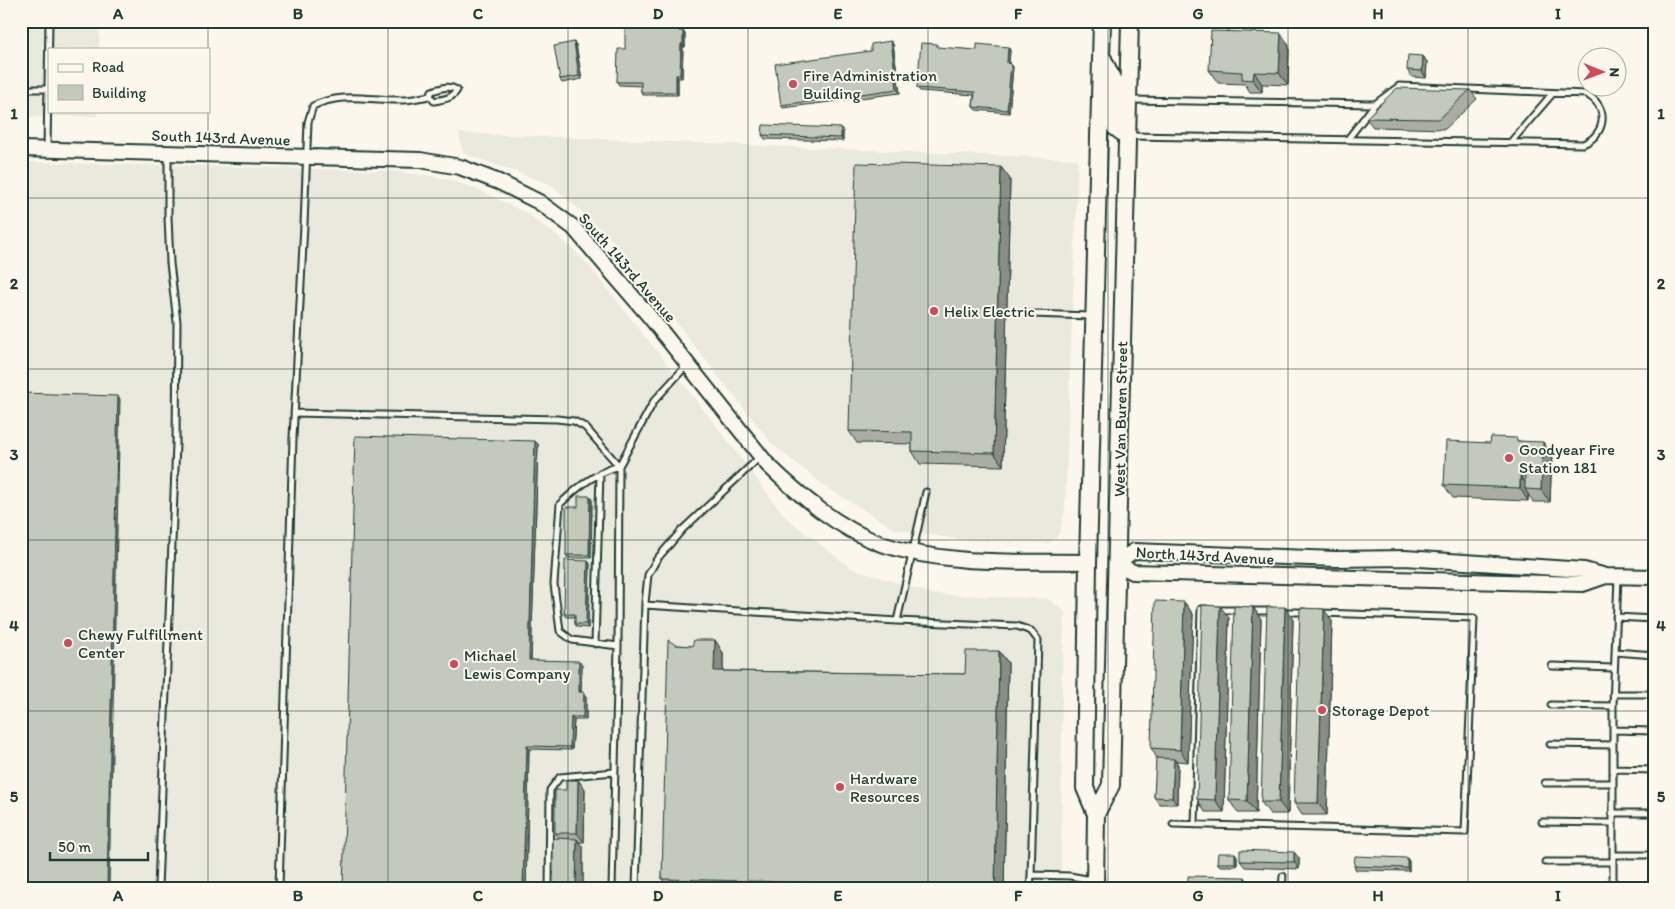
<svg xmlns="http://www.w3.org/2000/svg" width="1675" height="909" viewBox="0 0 1675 909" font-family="Itim,sans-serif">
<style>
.built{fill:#eae9de}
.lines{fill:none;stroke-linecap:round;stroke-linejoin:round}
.service-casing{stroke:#1f3d34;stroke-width:9}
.tertiary-casing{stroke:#1f3d34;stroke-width:18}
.primary-casing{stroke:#1f3d34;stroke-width:20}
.path{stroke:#1f3d34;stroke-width:2.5;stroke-dasharray:5 4;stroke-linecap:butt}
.service{stroke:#fbf7ec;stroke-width:5}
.tertiary{stroke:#fbf7ec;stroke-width:14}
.primary{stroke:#fbf7ec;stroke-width:16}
.wall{fill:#a9ada3;stroke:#1f3d34}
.shaded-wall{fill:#898d85;stroke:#1f3d34}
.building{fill:#c4c9be;stroke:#1f3d34}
.grid{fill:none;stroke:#1f3d34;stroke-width:1;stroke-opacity:0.55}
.poi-dot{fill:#d1495b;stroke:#fbf7ec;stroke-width:2}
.labels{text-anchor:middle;stroke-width:4;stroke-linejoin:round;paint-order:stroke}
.poi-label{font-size:16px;fill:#1f3d34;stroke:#fbf7ec;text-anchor:start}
.street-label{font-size:16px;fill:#1f3d34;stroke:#fbf7ec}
.neatline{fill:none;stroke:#1f3d34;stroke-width:2}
.grid-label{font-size:16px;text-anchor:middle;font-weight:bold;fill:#1f3d34}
</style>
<rect width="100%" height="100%" fill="#fbf7ec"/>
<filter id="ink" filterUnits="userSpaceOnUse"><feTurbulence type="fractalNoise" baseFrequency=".02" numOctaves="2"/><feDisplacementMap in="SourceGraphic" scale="10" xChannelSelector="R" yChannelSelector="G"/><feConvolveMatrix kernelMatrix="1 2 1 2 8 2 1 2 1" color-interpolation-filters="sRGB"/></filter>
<g filter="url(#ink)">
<path class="built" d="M21,21H100L99,49H49V111H97V116L21,117Z
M459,133L1078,159L1065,509L1059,534L1049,543L962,540L895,529L826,487L773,445L692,343L616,243L552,185L463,153Z
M21,162L244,167L390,171L427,175L450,180L479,190L528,214L552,232L572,248L590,267L715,424L785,517L851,568L933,594L1048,599L1065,611L1062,676L1061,888H21Z"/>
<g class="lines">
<g class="service-casing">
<path id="service" d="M21,89H48
M1130,100L1375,104
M1130,136L1583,144C1607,134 1609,106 1586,94L1399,86L1375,104L1347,140
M1510,143L1553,93
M47,150L49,21
M1032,314L1091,316
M294,413L557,419L574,421L585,427L619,466L618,646
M645,605L897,621L1017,626L1031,631L1038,640L1031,875
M1217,610H1239
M1250,611H1271
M1282,612H1304
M1616,617L1654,619
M897,621L926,492
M595,644L600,473
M1615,652L1654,655
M1552,666L1614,668
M1613,694H1654
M1551,705L1613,706
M1613,730L1654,731
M1550,744L1613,745
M1613,769L1654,770
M1545,783H1613
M1612,813H1654
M1542,822L1612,823
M1173,824L1465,832L1474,618L1320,613
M1195,825L1201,609H1206
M1613,855H1654
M1545,862H1612
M158,888L176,444L177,322L170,263L168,217V154
M279,888L293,438L304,225L308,122L313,106C342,91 372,101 403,100C412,100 421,97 430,96L432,91C441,88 448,85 457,90C452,99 444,99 434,101L430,96
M549,888L550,790L560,777L614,772
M612,888L618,646L572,640L560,631L554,584L560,504C578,487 595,473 619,466L654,401L687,365
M636,888L645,603L648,575L657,559L682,530L760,457
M1030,888L1031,875L1070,876L1092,880
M1282,888L1283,876
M1613,888V706L1618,577"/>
</g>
<g class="tertiary-casing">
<path id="tertiary" d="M21,149L420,160L460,167L499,182L539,202L573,227L650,317L767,464C800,496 838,528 881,544C948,566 1019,561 1088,562
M1606,576L1583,584L1133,572L1116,563L1134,551L1336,559L1405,558L1584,570L1606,576L1654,577"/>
</g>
<g class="primary-casing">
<path id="primary" d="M1103,59L1114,83L1113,121L1115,127L1127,136
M1096,814L1111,785L1130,21
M1095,888L1096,814L1085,788L1088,562L1102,21"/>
</g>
<path class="path" d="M1248,886L1263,888"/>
<use href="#service" class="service"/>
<use href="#tertiary" class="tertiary"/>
<use href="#primary" class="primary"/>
</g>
<path class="wall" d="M635,21H681V31H683L685,34V47H683L682,78H678V95H643L641,92V86L619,85L617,82L625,49Z
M1281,33L1289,46L1288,85L1262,84V92H1250L1245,84L1218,83L1209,70Z
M574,42L576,45L582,79L562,83L560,79Z
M893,44L900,93L783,108L781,105L871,51Z
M939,47V48L977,50L1008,47L1010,50L1009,63L1011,64L1013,67L1009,113L976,110L973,107L974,95L920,91L917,88Z
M1423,56L1427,62L1426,78L1412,77L1407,70Z
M1470,90L1477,99L1445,129L1373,127L1366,118Z
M843,131V141L765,139L762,135Z
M1010,179L1003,466L920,464L912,451V444L857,443L849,431Z
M1520,441L1552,455L1550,502H1533L1528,494V501L1453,498L1444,485L1490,443Z
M538,444L531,660L582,665L581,692L586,695V720H574L572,750L529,749L526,888H343Z
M592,500L591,558H568L566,555L578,507Z
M588,561L590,564L588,628L577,627L575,624V617H566L564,614Z
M1184,602L1193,614L1188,762L1176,761L1178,765L1177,804H1159L1154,797L1157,758L1151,748Z
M1253,607L1261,619L1256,813H1238L1229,800Z
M1285,607L1293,620L1288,814H1270L1261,802Z
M1229,618L1224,812H1205L1197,799Z
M1332,621L1327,815H1302L1294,803Z
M715,640L723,653V671L965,674L999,651L1008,663L1004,888H668L662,879L676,645L692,646Z
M578,780L585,789L584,842H579L583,848V888H553L559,838L555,833L566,790Z
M1235,853L1237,856V866H1220L1217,863Z
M1299,858V869L1245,867L1240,861Z
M1409,861V871L1356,870L1354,866Z"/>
<path class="shaded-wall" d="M679,21H681V34L679,31Z
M683,31L685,34V47L683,44Z
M1281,33L1289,46L1288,85L1279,73Z
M891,41L893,44L900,93L897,89Z
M574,42L576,45L582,79L579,76Z
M681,44L683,47L682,78L680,75Z
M1008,47L1010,50L1009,66L1007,63Z
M1423,56L1427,62L1426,78L1422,71Z
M1011,64L1013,67L1009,113L1007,110Z
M1254,72L1262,84V92L1253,80Z
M676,75L678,78V95L676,92Z
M841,128L843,131V141L841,138Z
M1001,167L1010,179L1003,466L994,453Z
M118,396L120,399L109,888H107Z
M535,441L538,444L531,663L529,660Z
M1543,442L1552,455L1550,502L1541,490Z
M1520,476L1529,488L1525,489L1528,494V501L1520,488Z
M590,496L592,500L591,558L589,555Z
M588,561L590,564L588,628L586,624Z
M1184,602L1193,614L1188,762L1180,750Z
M1220,606L1229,618L1224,812L1215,800Z
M1253,607L1261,619L1256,813L1247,801Z
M1285,607L1293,620L1288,814L1279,802Z
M1324,609L1332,621L1327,815L1318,803Z
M715,640L723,653V684L714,671Z
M999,651L1008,663L1004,888H995Z
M579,661L582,665L581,695L579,692Z
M584,692L586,695V720L583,717Z
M571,717L574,720L572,750L570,747Z
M527,746L529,749L526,888H523Z
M1174,759L1178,765L1177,804L1172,798Z
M578,780L585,789L584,842L577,833Z
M577,839L583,848V888H576Z
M1294,852L1299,858V869L1294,862Z
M1235,853L1237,856V866L1235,863Z
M1407,858L1409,861V871L1407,868Z
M1245,877L1252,888H1245Z"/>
<path class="building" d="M635,21H679V31H683V44H681L680,75H676V92H641V82H617L618,49H625V23H635Z
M1211,31L1281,33L1279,73L1254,72L1253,80L1242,79V72L1209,70Z
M891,41L897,89L781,105L775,64L871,51V44Z
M574,42L579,76L560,79L554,46Z
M921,43L937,44V47L977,50V44L1008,47L1007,63L1011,64L1007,110L973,107L975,92L917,88Z
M1408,55L1423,56L1422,71L1407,70Z
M1397,88L1470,90L1439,119L1366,118Z
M763,125L841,128V138L762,135Z
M856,163L1001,167L994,453L912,451V432L849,431Z
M21,393L118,396L107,888H21Z
M355,436L535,441L529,660L579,661V692H584L583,717H571L570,747L527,746L523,888H343Z
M1491,437L1517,438V441L1543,442L1541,490L1525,489V476H1520V488L1444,485L1446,441L1490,443Z
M578,496H590L589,555H566V507H578Z
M565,560L588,561L586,624H575V614H564Z
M1155,601L1184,602L1180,750L1151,748Z
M1202,605L1220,606L1215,800L1197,799Z
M1234,606L1253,607L1247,801L1229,800Z
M1267,607H1285L1279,802H1261Z
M1300,608L1324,609L1318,803H1294Z
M668,640L676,645L692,646L694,640H715L714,671L965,674L966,651H999L995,888H959V886L662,879Z
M1156,758L1174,759L1172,798L1154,797Z
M566,780H578L577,833H555V790H566Z
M553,838L577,839L576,888H553Z
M1240,850L1294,852V862L1240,861Z
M1218,853H1235V863H1217Z
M1355,856L1407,858V868L1354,866Z
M1188,876L1245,877V888H1188Z"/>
</g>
<path class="grid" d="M208,21V49M388,21V888M568,21V888M748,21V888M928,21V888M1108,21V888M1288,21V888M1468,21V888M208,111V888M21,198H1654M21,369H1654M21,540H1654M21,711H1654"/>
<g class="poi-dot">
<circle cx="793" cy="84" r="5"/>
<circle cx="934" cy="311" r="5"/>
<circle cx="1509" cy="458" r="5"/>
<circle cx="68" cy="643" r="5"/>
<circle cx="454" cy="664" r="5"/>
<circle cx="1322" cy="710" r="5"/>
<circle cx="840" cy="787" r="5"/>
</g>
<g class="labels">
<g class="poi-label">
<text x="803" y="81">Fire Administration<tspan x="803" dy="18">Building</tspan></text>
<text x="944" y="317">Helix Electric</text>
<text x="1519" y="455">Goodyear Fire<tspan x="1519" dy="18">Station 181</tspan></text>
<text x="78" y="640">Chewy Fulfillment<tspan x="78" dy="18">Center</tspan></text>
<text x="464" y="661">Michael<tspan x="464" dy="18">Lewis Company</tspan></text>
<text x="1332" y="716">Storage Depot</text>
<text x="850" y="784">Hardware<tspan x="850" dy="18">Resources</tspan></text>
</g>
<g class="street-label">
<text transform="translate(221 137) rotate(2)" y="6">South 143rd Avenue</text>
<text transform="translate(628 267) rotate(49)" y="6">South 143rd Avenue</text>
<text transform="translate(1120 419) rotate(-89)" y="6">West Van Buren Street</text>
<text transform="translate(1205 555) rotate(3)" y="6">North 143rd Avenue</text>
</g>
</g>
<rect width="1675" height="909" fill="none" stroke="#fbf7ec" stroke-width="55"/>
<rect x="48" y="48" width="162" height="65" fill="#fbf7ec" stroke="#a3ada2"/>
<rect x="58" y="64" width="25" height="8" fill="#fbf7ec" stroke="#a3ada2"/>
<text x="92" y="72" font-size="15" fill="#1f3d34">Road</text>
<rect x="58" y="85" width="25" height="15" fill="#c4c9be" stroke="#a3ada2"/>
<text x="92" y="98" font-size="15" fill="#1f3d34">Building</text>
<g transform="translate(1602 72) rotate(91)"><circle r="24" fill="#fbf7ec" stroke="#a3ada2"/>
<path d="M0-4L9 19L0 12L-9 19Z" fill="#d1495b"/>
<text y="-8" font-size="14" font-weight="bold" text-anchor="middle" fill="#1f3d34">N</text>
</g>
<path d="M50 852v8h98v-8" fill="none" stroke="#1f3d34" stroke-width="2.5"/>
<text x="58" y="852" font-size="15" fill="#1f3d34" stroke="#fbf7ec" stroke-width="4" paint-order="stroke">50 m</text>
<rect x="28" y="28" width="1620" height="854" class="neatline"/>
<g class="grid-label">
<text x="118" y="19">A</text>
<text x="298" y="19">B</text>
<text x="478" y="19">C</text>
<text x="658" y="19">D</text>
<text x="838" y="19">E</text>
<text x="1018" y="19">F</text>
<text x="1198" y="19">G</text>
<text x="1378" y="19">H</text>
<text x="1558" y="19">I</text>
<text x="14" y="119">1</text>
<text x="1661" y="119">1</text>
<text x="14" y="289">2</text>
<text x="1661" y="289">2</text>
<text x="14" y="460">3</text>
<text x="1661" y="460">3</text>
<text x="14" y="631">4</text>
<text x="1661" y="631">4</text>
<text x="14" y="802">5</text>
<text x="1661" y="802">5</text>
<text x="118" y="901">A</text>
<text x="298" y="901">B</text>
<text x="478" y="901">C</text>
<text x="658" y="901">D</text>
<text x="838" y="901">E</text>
<text x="1018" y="901">F</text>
<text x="1198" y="901">G</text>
<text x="1378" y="901">H</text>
<text x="1558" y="901">I</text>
</g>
</svg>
